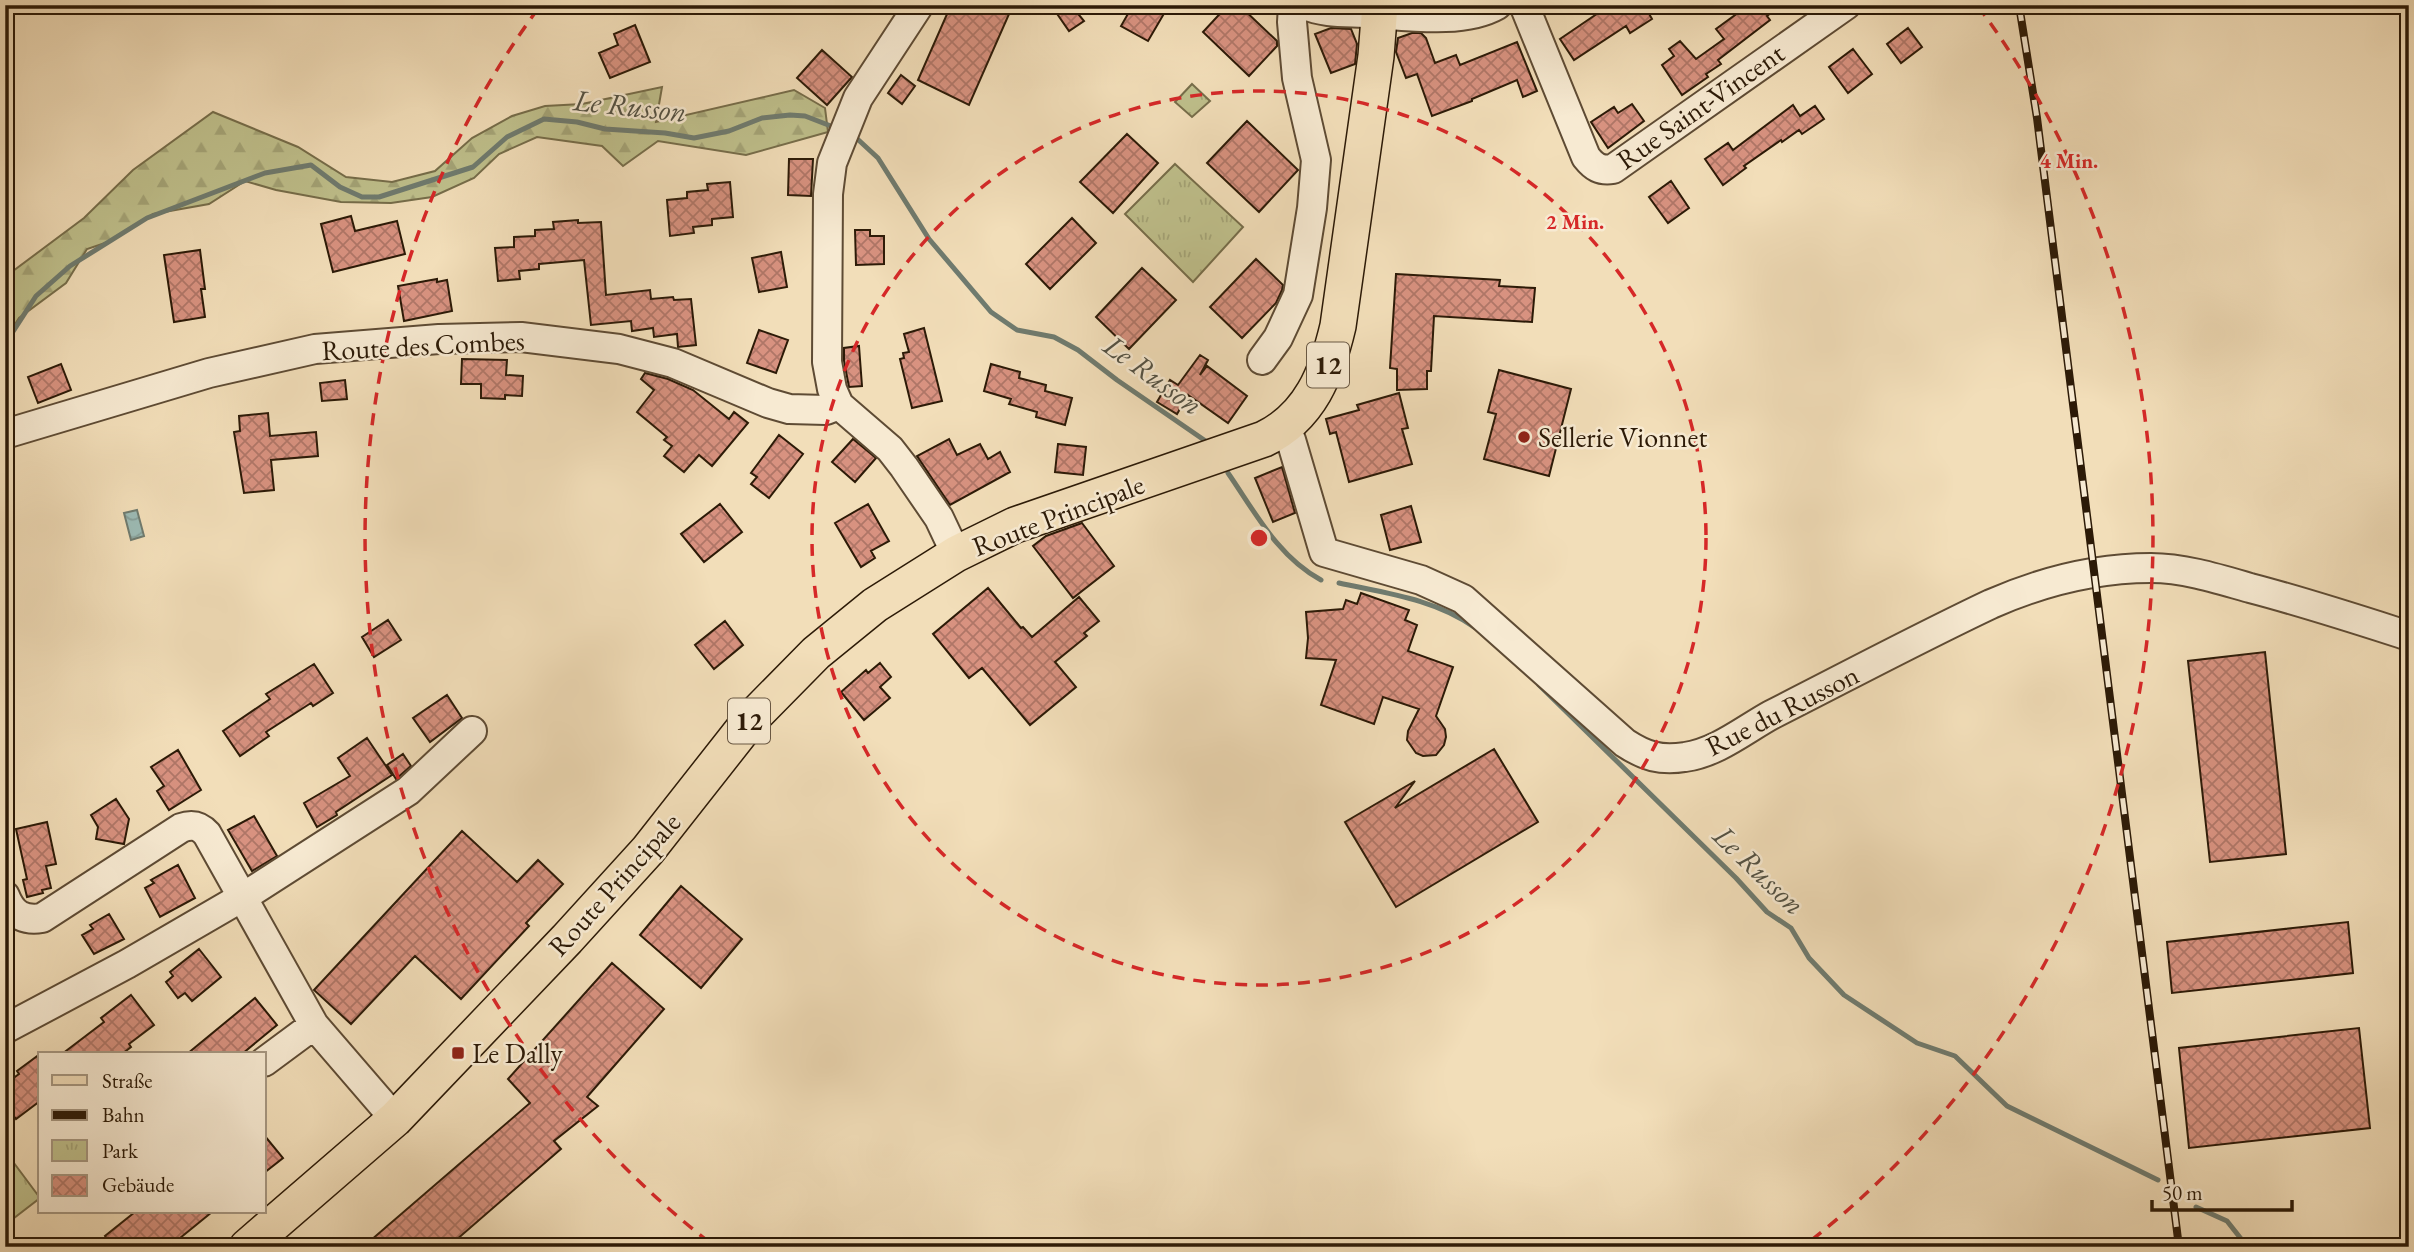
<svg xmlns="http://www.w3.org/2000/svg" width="2414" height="1252" viewBox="0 0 2414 1252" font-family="'EB Garamond',serif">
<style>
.forest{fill:url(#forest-firs);stroke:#766d4a;stroke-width:2}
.park{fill:url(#park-tufts);stroke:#766d4a;stroke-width:2}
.water{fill:url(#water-waves);stroke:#6f7b6f;stroke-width:2}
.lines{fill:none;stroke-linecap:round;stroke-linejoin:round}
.stream{stroke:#6f7b6f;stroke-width:5}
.building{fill:url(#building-cross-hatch);stroke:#2c1a07;stroke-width:2}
.minor-casing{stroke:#5e4b34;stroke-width:32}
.major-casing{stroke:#2c1a07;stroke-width:38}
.minor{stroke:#f7ead2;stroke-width:28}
.major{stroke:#f2deb9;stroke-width:35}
.rail-casing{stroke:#2c1a07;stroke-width:8}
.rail{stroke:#f7ead2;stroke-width:5;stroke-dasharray:16;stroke-linecap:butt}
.ring{fill:none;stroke:#d62828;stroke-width:3.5;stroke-dasharray:12 9}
.poi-dot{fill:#8f2418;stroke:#f7ead2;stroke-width:2.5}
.labels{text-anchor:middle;stroke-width:5;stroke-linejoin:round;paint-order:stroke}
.shield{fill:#f7ead2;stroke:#695844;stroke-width:2}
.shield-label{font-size:26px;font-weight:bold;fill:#2c1a07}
.street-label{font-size:28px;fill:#2c1a07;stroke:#f7ead2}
.poi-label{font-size:28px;fill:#2c1a07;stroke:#f7ead2;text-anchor:start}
.water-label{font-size:30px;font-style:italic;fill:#535244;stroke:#f7ead2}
.centre{fill:#d62828;stroke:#f7ead2;stroke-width:3.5}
.ring-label{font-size:21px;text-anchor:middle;font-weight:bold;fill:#d62828;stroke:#f7ead2;stroke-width:5;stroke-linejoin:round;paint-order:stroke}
</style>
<defs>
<pattern id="forest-firs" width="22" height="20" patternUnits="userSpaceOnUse" patternTransform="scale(1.75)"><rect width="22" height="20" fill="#bfc08c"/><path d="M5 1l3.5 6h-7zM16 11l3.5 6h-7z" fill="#a4a477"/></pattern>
<pattern id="park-tufts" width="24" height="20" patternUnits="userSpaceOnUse" patternTransform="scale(1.75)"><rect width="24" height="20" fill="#bfc08c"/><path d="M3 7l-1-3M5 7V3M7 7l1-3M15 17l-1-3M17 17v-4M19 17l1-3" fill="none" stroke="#a4a477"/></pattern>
<pattern id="water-waves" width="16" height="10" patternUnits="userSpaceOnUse" patternTransform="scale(1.75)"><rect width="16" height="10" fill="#9cbbb5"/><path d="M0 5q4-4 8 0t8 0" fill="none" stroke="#87a09a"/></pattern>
<pattern id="building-cross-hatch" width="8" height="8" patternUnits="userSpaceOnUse" patternTransform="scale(1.75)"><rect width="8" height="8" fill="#d89280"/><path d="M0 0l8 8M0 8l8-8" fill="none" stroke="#af7667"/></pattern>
</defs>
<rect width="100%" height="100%" fill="#f2deb9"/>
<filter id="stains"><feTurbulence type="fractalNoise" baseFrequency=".00286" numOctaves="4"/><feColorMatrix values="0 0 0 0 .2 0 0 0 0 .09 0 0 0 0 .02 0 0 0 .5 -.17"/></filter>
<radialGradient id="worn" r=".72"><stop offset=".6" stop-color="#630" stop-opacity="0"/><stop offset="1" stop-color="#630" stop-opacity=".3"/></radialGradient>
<path class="forest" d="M662,87L656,122L794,90L825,108L828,132L746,155L658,141L623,166L602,146L537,137L499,154L474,178L432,197L391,203L341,202L276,190L245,181L209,204L153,214L111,241L87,249L66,283L19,318L5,340V277L84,218L133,170L213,112L298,147L346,177L392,182L435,171L472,138L512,116L545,106L582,104Z"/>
<path class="park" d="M1192,84L1210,101L1192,117L1175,102Z
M1175,164L1243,227L1193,282L1125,214Z
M5,1151L40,1198L5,1225Z"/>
<path class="water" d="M137,510L144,536L131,540L124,513Z"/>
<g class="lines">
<path class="stream" d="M852,134L878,158L929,239L991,312L1017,330L1054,337L1078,350L1117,380L1207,442
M5,344L36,296L70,266L147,218L265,173L311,165L340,187L362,197H379L473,167L507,137L544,119L577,122L605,129L665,133L694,138L729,131L762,118L790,115L805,116L836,128
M1228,473C1255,512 1278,557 1321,580
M1339,583C1385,593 1435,599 1474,627
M1539,685L1736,878L1767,912L1791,928L1809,958L1844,995L1917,1043L1955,1056L2007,1106L2158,1180
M2196,1207L2227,1221L2242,1240L2251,1247"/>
</g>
<path class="building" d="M951,5H1013L969,105L918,80Z
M1051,5H1093L1079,15L1084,21L1069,31Z
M1133,5H1169L1148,41L1121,26Z
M1228,5H1239L1277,41V46L1249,76L1203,32Z
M1610,5H1644L1652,19L1630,33L1626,26L1574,60L1560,39Z
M1727,5H1781L1767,16L1770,20L1718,60L1721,64L1706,74L1708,77L1682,95L1662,65L1674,56L1669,49L1680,41L1696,59L1724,39L1716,29L1735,15Z
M635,25L650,62L610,78L599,53L618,45L614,34Z
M1331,28L1351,29L1357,44L1355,64L1331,73L1315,34Z
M1908,28L1922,47L1901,63L1887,44Z
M1412,33H1421L1426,38L1435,63L1456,55L1460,65L1517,42L1537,91L1523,97L1517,80L1472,99V101L1432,116L1417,74L1406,78L1396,52L1398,38Z
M1853,49L1872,74L1848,93L1829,67Z
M822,50L852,77L827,105L797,78Z
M901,75L915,86L902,104L888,93Z
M1632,104L1644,121L1608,148L1591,122L1614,107L1618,113Z
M1793,105L1800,116L1815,106L1824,119L1802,134L1799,130L1782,142L1781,140L1744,166L1746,168L1723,185L1705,159L1728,143L1733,150Z
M1247,121L1298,170L1259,212L1207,163Z
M1127,134L1158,163L1113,213L1080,182Z
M789,159H813L811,196L788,195Z
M1671,181L1689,208L1668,223L1649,197Z
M730,182L733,217L712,219V225L693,227L694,233L670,236L667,200L687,198V192L708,190L707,184Z
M351,216L355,231L397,221L405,254L333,272L321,224Z
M1072,218L1096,243L1050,289L1026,264Z
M578,220V223L601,222L606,295L650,290L651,299L673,297L674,300L691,299L696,345L678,347L677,334L654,337L653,328L632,331L631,321L591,325L584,260L539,264V269L519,271L520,279L498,281L495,248L514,247V237L535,236V230L554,229L553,222Z
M855,230H870V236H884V264L856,265Z
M200,250L205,289H201L205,317L174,322L164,255Z
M781,252L787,287L759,292L752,258Z
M1256,259L1283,285L1282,290L1276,303L1242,338L1210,307Z
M1142,268L1176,300L1129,349L1096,317Z
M1396,274L1500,280L1499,286L1535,288L1532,322L1434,316L1431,371H1427V389L1397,390V369L1390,368Z
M437,279V282L447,280L452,311L404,321L398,286Z
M924,328L942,401L912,408L900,359L904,358L903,353L909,352L904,334Z
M759,330L788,340L776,373L747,363Z
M859,346L862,386L849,387L844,361V348Z
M1200,355L1208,360L1200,375L1207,366L1247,396L1228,423L1188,395L1177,414L1157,402L1170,380L1178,385Z
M462,359L507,360L506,375L523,376L522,396L505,395V399L481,398V384H461Z
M61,364L71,390L38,403L28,377Z
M991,364L1020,372L1019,378L1046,385L1045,391L1072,398L1065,425L1036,417L1037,412L1009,404L1011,399L984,391Z
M1499,370L1571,389L1549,476L1484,459L1496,414L1488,412Z
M645,373L668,379L693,390L729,419L734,412L748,423L712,466L699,455L684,472L664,456L672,446L664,440L667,437L637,412L654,390L641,379Z
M345,380L347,399L322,401L320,383Z
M1399,393L1408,428L1402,429L1412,464L1349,482L1336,432L1330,434L1326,419L1359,410L1357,405Z
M268,413L270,436L316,432L318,456L271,460L274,490L244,493L234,432L240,431L239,416Z
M779,435L803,454L769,498L751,484L757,477L751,473Z
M853,439L876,458L855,482L832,462Z
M949,439L957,455L980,444L988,459L1000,452L1010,472L950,505L917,456Z
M1058,444L1086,447L1083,475L1055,472Z
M1282,467L1295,513L1273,522L1255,478Z
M720,504L742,532L704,562L681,534Z
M868,504L889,541L871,551L875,558L861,567L835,523Z
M1411,506L1421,542L1390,550L1381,515Z
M1082,523L1114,566L1073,598L1033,546L1046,536Z
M988,588L1021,628L1023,627L1032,637L1079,597L1099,621L1084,633L1087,636L1055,662L1076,687L1030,725L982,668L969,678L933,634Z
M1361,593L1409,610L1405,620L1417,625L1408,651L1453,667L1436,716L1445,729L1446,737L1444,745L1436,755L1423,756L1416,753L1407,740L1408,731L1419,709L1383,697L1374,724L1321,705L1336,660L1306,658L1308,638L1306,612L1343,609L1346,600L1357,604Z
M388,620L401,640L374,657L362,637Z
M725,621L743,645L714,669L695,645Z
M2265,652L2286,854L2210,862L2188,661Z
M880,663L891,677L880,687L890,698L864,720L841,692L866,670L868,673Z
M314,664L333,693L313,706L311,703L266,732L269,736L240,756L223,731L270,699L266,694Z
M447,695L462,718L430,742L413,718Z
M367,738L392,775L336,812L337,815L317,827L304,803L350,776L338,758Z
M1494,749L1538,822L1396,907L1345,822L1415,781L1395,808Z
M178,750L201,790L169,810L157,791L164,786L151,767Z
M403,754L411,766L396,779L387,765Z
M116,799L129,819L124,844L96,839L98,827L91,815Z
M254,816L277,856L252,871L228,830Z
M47,822L56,864L46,866L51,888L42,890L43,893L27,897L23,880L27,879L16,829Z
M462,831L517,882L538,860L563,884L526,923L529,926L461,999L415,956L351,1024L314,990Z
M178,865L195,898L160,917L145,888L154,883L151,880Z
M681,886L742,939L701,988L640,935Z
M109,914L124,939L94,954L82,935L93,929L90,925Z
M2348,922L2353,973L2172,993L2167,942Z
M199,949L221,977L192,1001L185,993L178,998L166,982L173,976L170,972Z
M612,963L664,1009L587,1097L598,1106L554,1141L561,1149L448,1247H363L530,1103L508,1079Z
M131,995L154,1025L129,1044L131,1047L122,1054H62L104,1022L101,1018Z
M255,998L277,1025L242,1054H187Z
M2359,1028L2370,1128L2189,1148L2179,1048Z
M40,1054V1101L16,1119L5,1104V1084L19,1074L17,1071Z
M264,1135L283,1158L264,1173Z
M135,1212H212L169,1247H113L105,1236Z"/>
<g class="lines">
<g class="minor-casing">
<path id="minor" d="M919,5L858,98L832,163L828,194L827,362L832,389L839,405L890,449L904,467L939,518L956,554
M1305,5C1323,13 1344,12 1364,13C1403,15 1462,25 1497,5
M1524,5L1586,157C1594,167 1600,171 1613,169L1846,5
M1262,360L1278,338L1298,295L1312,208L1316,160L1297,78L1292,22L1293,5
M1284,428L1291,440L1324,552L1421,580L1463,599L1625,743C1645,756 1660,761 1685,757C1716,753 1744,730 1771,715C1844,678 1917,639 1991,604C2041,582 2096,568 2151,568C2184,568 2219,579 2250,588C2304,602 2356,619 2409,636
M5,434L209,373L315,349L439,339L521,337L619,349L673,363L768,403L789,409L826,410L839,405
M5,896C12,914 23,921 42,918L181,828C192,824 199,825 207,834L314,1025L395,1119
M5,1029L127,964L251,892L408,791L472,731
M264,1062L314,1025"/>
</g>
<g class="major-casing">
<path id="major" d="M247,1247L395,1119L567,939L648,850L751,719L816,653L875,605L956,554L1015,525L1264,439C1310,417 1327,373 1338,326L1376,56L1380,5"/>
</g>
<use href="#minor" class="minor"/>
<use href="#major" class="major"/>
<g class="rail-casing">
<path id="rail" d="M2019,5L2037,118L2179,1247"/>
</g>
<use href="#rail" class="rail"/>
</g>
<g class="ring">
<circle cx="1259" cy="538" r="447"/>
<path d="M709 1242A894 894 0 0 1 540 6M1978 6A894 894 0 0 1 1809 1242"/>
</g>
<g class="poi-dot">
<circle cx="1524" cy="437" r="7"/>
<rect x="451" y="1046" width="14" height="14" rx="3.5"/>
</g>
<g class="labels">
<g class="shield">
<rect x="1307" y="342.5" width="42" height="45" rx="5"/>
<rect x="728" y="698.5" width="42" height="45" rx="5"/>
</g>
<g class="shield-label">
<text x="1328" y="374">12</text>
<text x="749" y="730">12</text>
</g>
<g class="street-label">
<text transform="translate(1700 106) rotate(-35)" y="10">Rue Saint-Vincent</text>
<text transform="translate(423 345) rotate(-3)" y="10">Route des Combes</text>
<text transform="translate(1058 515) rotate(-21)" y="10">Route Principale</text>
<text transform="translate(1782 710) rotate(-27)" y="10">Rue du Russon</text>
<text transform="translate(614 884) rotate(-48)" y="10">Route Principale</text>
</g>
<g class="poi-label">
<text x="1538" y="447">Sellerie Vionnet</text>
<text x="472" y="1063">Le Dally</text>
</g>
<g class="water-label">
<text transform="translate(630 106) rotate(6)" y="10">Le Russon</text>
<text transform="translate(1153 375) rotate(36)" y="10">Le Russon</text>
<text transform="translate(1759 870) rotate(44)" y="10">Le Russon</text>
</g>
</g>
<circle cx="1259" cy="538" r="10" class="centre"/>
<g class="ring-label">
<text x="2069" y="168">4 Min.</text>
<text x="1575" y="229">2 Min.</text>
</g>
<rect width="2414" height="1252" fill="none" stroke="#f2deb9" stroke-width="28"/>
<rect x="7" y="7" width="2400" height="1238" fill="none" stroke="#2c1a07" stroke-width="3.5"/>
<rect x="14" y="14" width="2386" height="1224" fill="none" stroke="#2c1a07" stroke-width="2"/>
<rect x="38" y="1052" width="228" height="161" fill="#f7ead2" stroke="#a69781" stroke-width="2"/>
<rect x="52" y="1075" width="35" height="10" fill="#f2deb9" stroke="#a69781" stroke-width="2"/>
<text x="102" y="1088" font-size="21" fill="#2c1a07">Straße</text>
<rect x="52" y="1110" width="35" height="10" fill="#2c1a07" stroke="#a69781" stroke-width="2"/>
<text x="102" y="1122" font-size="21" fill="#2c1a07">Bahn</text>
<rect x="52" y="1140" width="35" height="21" fill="url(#park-tufts)" stroke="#a69781" stroke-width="2"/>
<text x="102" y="1158" font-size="21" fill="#2c1a07">Park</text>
<rect x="52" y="1175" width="35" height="21" fill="url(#building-cross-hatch)" stroke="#a69781" stroke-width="2"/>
<text x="102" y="1192" font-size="21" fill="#2c1a07">Gebäude</text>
<path d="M2152 1200v10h140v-10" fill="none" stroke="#2c1a07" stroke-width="3.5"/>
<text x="2162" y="1200" font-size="21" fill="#2c1a07" stroke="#f7ead2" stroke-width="5" paint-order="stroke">50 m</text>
<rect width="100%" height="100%" filter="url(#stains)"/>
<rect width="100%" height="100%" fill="url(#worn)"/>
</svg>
